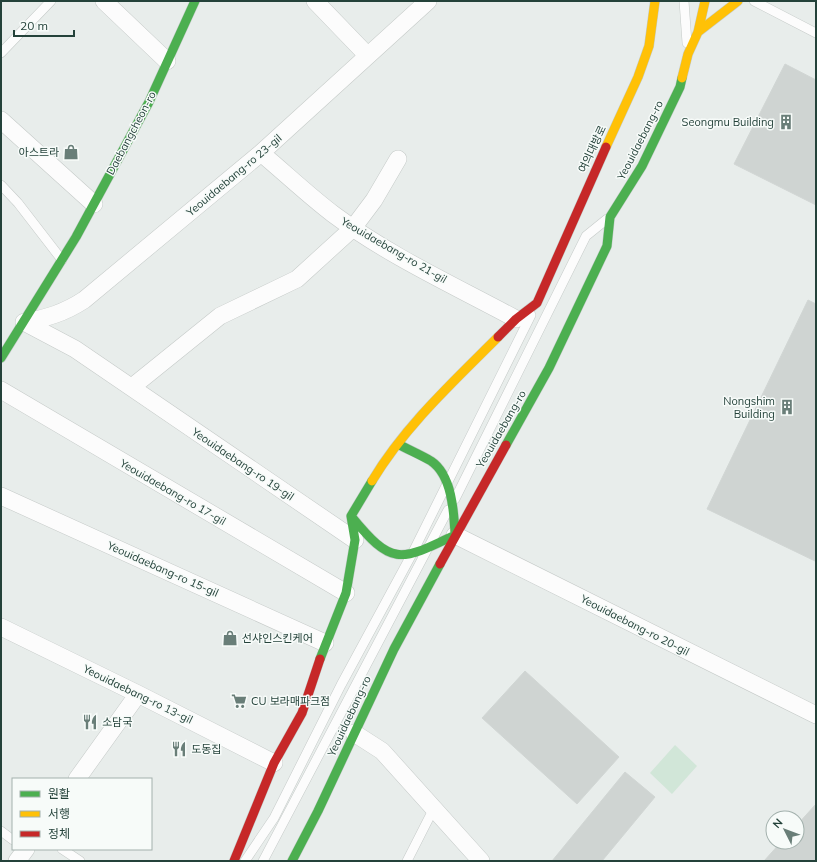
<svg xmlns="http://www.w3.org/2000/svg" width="817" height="862" viewBox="0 0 817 862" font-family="Mulish,'Noto Sans KR',sans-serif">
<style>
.green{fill:#d1e6d8}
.building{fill:#cfd4d2;stroke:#d1d6d4}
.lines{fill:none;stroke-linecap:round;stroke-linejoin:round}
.lane-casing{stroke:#c5cac8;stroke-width:10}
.street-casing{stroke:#c5cac8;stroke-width:18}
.fast-casing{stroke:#c3cbc8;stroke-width:10}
.slow-casing{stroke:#c3cbc8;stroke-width:10}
.jam-casing{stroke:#c3cbc8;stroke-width:10}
.lane{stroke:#fcfcfc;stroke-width:9}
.street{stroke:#fcfcfc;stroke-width:17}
.fast{stroke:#4caf50;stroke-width:9}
.slow{stroke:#ffc107;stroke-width:9}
.jam{stroke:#c62828;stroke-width:9}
.labels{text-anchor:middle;stroke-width:3;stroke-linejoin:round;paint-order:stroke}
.poi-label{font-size:11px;fill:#24423a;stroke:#f7fbf9;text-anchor:start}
.street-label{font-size:11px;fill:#24423a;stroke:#f7fbf9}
</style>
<rect width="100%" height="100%" fill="#e8edeb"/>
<path class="green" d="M675,745L697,766L672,794L650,773Z"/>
<path class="building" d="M785,64L816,80V205L734,164Z
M808,300L816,304L815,561L707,509Z
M525,671L619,757L577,804L482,718Z
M625,772L655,797L602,861H552Z
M816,804V860L764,861L781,842H797V825Z"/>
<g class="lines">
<g class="lane-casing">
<path id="lane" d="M684,1L687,43
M754,1L816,33
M1,53L51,1
M1,185L18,203L62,260
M455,499L586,236L607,219
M1,831L13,840
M62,849L80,861
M245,861L274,818L341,685L413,552L531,315
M263,861L448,510
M407,861L434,808"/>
</g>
<g class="street-casing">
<path id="street" d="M104,1L167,61
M315,1L367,55
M1,120L94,204
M261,153C285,173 308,195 333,214C389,256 455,286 516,319
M24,322C47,318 64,313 84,300L261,153L428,1
M24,322L75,349L355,540
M132,387L220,316L297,279L353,228L374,200L398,159
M1,390L346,593
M1,496L325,643
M455,535L816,715
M1,627L138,694L274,763
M354,733L382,751L481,861
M77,779L138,694
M17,861L26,849"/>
</g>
<g class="fast-casing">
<path id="fast" d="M1,358L76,237L149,102L195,1
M398,444C409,450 421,455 431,461C452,475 454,512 455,535
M506,445L549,368L607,246L610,217L642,166L680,87L682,78
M351,516C392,566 399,562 455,535
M320,659L346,593L355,540L351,516L372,481
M292,861L318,811L394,649L440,564"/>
</g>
<g class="slow-casing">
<path id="slow" d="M698,32L738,1
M682,78L688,54L698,32L705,1
M606,147L638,77L649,46L655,1
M372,481C405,426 453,382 498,337"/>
</g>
<g class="jam-casing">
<path id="jam" d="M498,337L516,319L537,303L606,147
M440,564L506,445
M234,861L274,763L302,713L320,659"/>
</g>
<use href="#lane" class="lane"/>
<use href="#street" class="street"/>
<use href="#fast" class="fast"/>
<use href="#slow" class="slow"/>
<use href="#jam" class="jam"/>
</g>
<defs>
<g id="building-bare" transform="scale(1.2)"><path d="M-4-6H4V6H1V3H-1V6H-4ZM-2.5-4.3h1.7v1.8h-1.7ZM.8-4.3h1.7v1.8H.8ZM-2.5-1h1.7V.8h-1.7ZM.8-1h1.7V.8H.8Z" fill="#697e78" stroke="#f7fbf9" stroke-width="2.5" paint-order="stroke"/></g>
<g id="shop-bare" transform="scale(1.2)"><path d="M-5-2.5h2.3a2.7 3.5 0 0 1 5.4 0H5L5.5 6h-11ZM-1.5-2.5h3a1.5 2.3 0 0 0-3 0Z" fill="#697e78" stroke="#f7fbf9" stroke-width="2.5" paint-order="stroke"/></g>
<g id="supermarket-bare" transform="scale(1.2)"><path d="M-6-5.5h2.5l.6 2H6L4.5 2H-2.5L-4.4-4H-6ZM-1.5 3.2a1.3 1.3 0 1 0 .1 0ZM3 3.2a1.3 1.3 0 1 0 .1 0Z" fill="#697e78" stroke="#f7fbf9" stroke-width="2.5" paint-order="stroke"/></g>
<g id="restaurant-bare" transform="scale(1.2)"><path d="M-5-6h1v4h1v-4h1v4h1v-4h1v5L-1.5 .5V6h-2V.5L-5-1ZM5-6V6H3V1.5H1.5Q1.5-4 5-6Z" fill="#697e78" stroke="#f7fbf9" stroke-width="2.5" paint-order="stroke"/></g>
</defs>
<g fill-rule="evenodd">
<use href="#building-bare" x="786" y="122"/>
<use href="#shop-bare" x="71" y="152"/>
<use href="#building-bare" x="787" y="407"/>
<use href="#shop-bare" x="230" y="638"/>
<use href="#supermarket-bare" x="239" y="701"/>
<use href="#restaurant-bare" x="90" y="722"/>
<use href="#restaurant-bare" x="179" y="749"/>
</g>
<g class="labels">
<g class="poi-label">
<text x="774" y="126" text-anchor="end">Seongmu Building</text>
<text x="59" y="156" text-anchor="end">아스트라</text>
<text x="775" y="405" text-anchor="end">Nongshim<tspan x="775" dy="13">Building</tspan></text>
<text x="242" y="642">선샤인스킨케어</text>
<text x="251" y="705">CU 보라매파크점</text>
<text x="102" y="726">소담국</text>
<text x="191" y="753">도동집</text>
</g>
<g class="street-label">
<text transform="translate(131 133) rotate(-62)" y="4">Daebangcheon-ro</text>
<text transform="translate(640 140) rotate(-63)" y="4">Yeouidaebang-ro</text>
<text transform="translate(592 149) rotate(-65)" y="4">여의대방로</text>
<text transform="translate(234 175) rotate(-40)" y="4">Yeouidaebang-ro 23-gil</text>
<text transform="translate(394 250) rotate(30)" y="4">Yeouidaebang-ro 21-gil</text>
<text transform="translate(501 429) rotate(-60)" y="4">Yeouidaebang-ro</text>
<text transform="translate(243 464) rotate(34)" y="4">Yeouidaebang-ro 19-gil</text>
<text transform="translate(173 492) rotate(30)" y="4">Yeouidaebang-ro 17-gil</text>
<text transform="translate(163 569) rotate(24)" y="4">Yeouidaebang-ro 15-gil</text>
<text transform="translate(635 625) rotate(27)" y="4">Yeouidaebang-ro 20-gil</text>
<text transform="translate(138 694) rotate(26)" y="4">Yeouidaebang-ro 13-gil</text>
<text transform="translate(349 716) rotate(-65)" y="4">Yeouidaebang-ro</text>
</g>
</g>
<rect width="817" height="862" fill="none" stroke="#24423a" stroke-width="4"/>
<rect x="12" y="778" width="140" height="72" fill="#f7fbf9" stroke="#a3b1ad"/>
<rect x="20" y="791" width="20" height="6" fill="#4caf50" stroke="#a3b1ad"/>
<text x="48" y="798" font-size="12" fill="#24423a">원활</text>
<rect x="20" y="811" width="20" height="6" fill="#ffc107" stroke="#a3b1ad"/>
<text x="48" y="818" font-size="12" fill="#24423a">서행</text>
<rect x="20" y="831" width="20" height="6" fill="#c62828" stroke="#a3b1ad"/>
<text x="48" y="838" font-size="12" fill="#24423a">정체</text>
<g transform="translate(785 830) rotate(312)"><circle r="19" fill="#f7fbf9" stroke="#a3b1ad"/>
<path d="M0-3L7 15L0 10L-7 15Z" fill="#697e78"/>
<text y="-6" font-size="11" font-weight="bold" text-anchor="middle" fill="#24423a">N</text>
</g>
<path d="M14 30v6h60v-6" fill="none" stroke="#24423a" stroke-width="2"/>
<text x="20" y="30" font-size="12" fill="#24423a" stroke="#f7fbf9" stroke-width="3" paint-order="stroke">20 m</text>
</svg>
